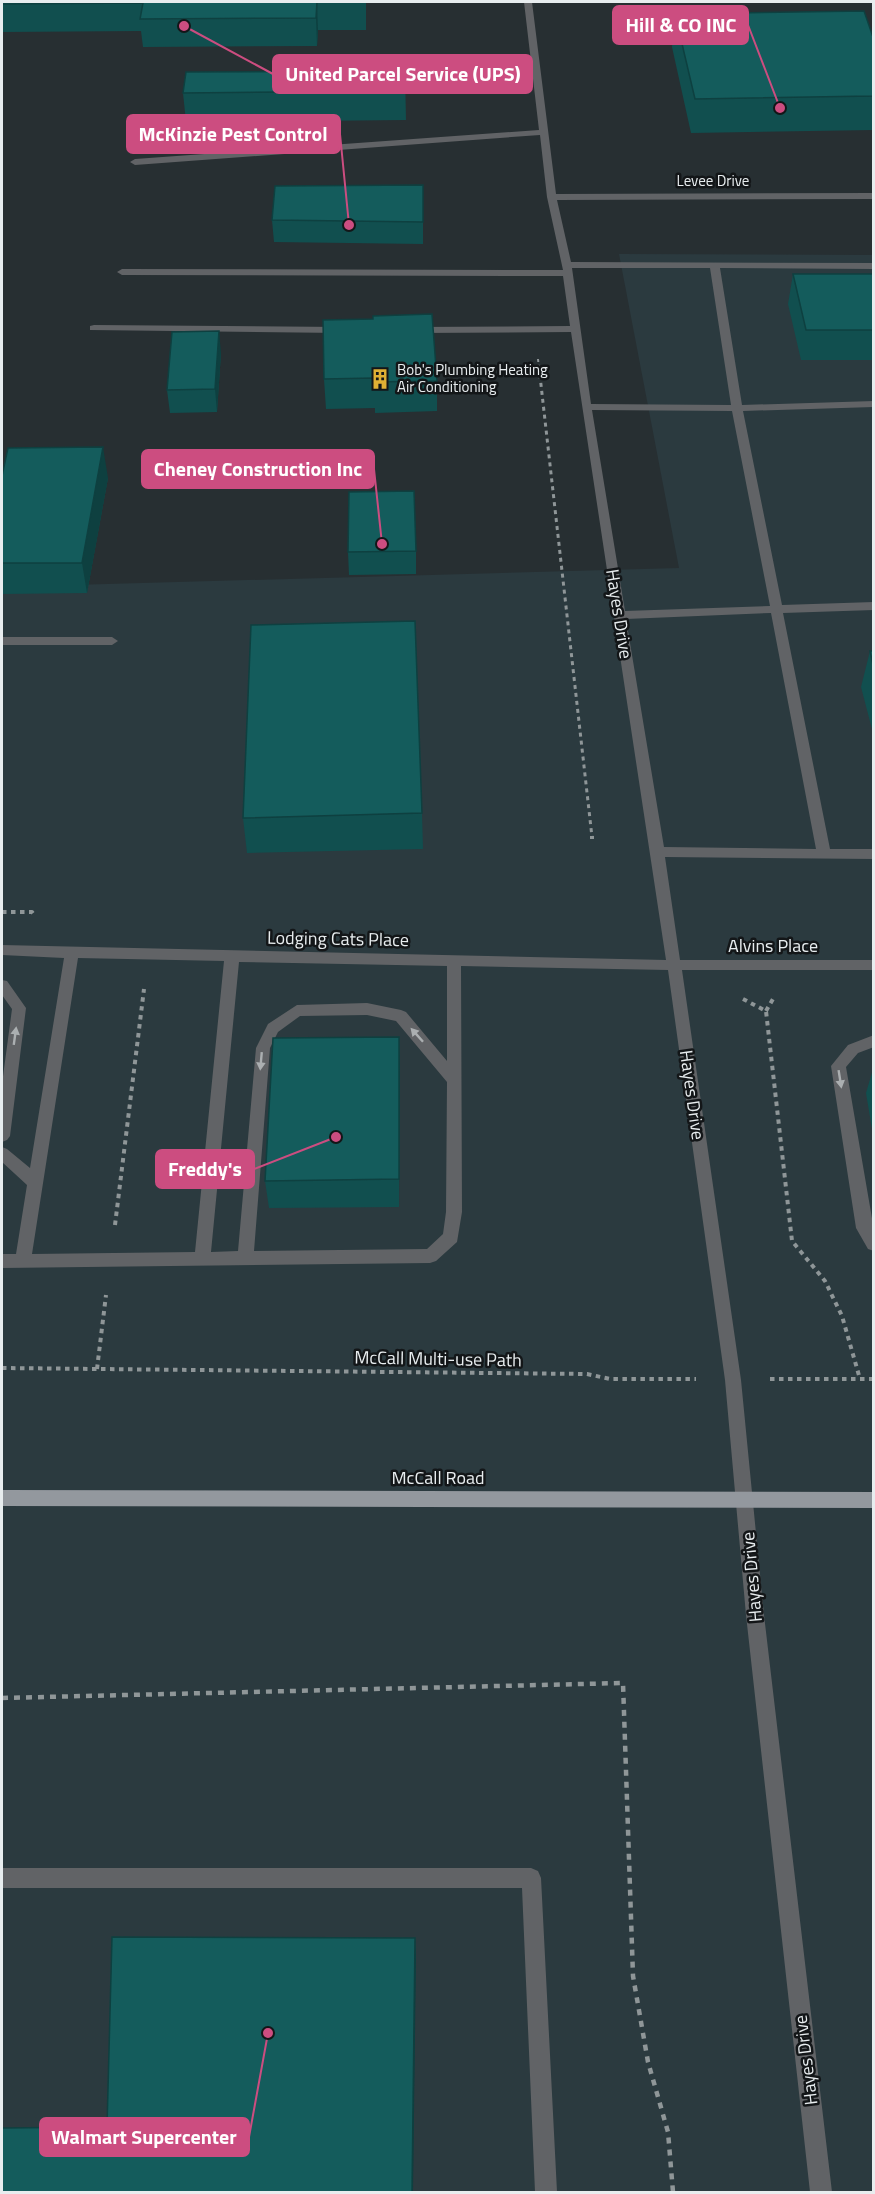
<svg xmlns="http://www.w3.org/2000/svg" width="875" height="2194" viewBox="0 0 875 2194" font-family="'Titillium Web',sans-serif">
<style>
.built{fill:#2b3a3f}
.lines{fill:none;stroke-linecap:round;stroke-linejoin:round}
.path-far3{stroke:#8f9698;stroke-width:2;stroke-dasharray:3 3;stroke-linecap:butt}
.path-far2{stroke:#8f9698;stroke-width:3;stroke-dasharray:4 4;stroke-linecap:butt}
.path-far1{stroke:#8f9698;stroke-width:4;stroke-dasharray:4.5 4.5;stroke-linecap:butt}
.path{stroke:#8f9698;stroke-width:4.5;stroke-dasharray:6 6;stroke-linecap:butt}
.minor{fill:#616366;fill-rule:evenodd}
.major{fill:#93989e;fill-rule:evenodd}
.wall{fill:#114f4f}
.shaded-wall{fill:#0e4040}
.building{fill:#145c5c;stroke:#0e4040;stroke-width:1.5}
.oneway{fill:#abafb1}
.labels{text-anchor:middle;stroke-width:5;stroke-linejoin:round;paint-order:stroke}
.far-street-label{font-size:15px;fill:#e8edef;stroke:#131618}
.far-poi-label{font-size:15px;fill:#e8edef;stroke:#131618;text-anchor:start}
.street-label{font-size:18px;fill:#e8edef;stroke:#131618}
.leader{fill:none;stroke:#cc4d80;stroke-width:2}
.callout-dot{fill:#cc4d80;stroke:#131618;stroke-width:2}
.callout{fill:#cc4d80;stroke:#cc4d80;stroke-width:2}
.callout-label{font-size:20px;text-anchor:middle;font-weight:bold;fill:#fff}
</style>
<rect width="100%" height="100%" fill="#272f32"/>
<path class="built" d="M619,254L873,255V2192H2V587L679,568Z"/>
<g class="lines">
<path class="path-far3" d="M538,359L539,369"/>
<path class="path-far2" d="M539,367L592,837"/>
<path class="path-far1" d="M592,836V839
M2,912H32L35,916
M743,999L766,1011L792,1241L825,1281L842,1316L860,1379
M766,1011L773,999
M115,1225L144,989
M2,1368L587,1374L610,1379H696
M97,1369L106,1295
M770,1379H874"/>
<path class="path" d="M2,1698L623,1683L633,1976L648,2062L668,2132L673,2192"/>
<path class="minor" d="M524,2H532L556,194L874,193V199L557,200L571,262L874,263V269L720,268L742,405L874,401V407L743,411L782,605L874,602V610L783,613L830,849H874V859L665,857L680,960H874V970H682L741,1380L764,1615L832,2192H810L746,1615L725,1380L668,970L461,966L462,1212L457,1242L436,1261L430,1263L2,1268V1254H16L27,1185L2,1162V1147L7,1149L30,1168L64,958L2,955V945L666,960L571,332L414,333L409,330L414,327L570,326L563,276L122,275L117,272L122,269L563,270L547,197L540,135L135,165L130,162L135,159L539,130ZM572,268H710L731,405L591,404ZM592,410L732,411L770,606L625,611ZM771,613L816,849L664,847L626,619ZM78,958L224,961L195,1252L32,1254ZM239,962L447,966V1061L406,1012L401,1010L367,1003L297,1005L268,1024L256,1048L238,1251L211,1252ZM367,1015L396,1021L447,1082L446,1212L443,1234L427,1249L254,1251L270,1048L278,1032L300,1016Z
M94,325L342,327L347,330L342,333L90,330V326Z
M2,637H112L118,641L112,645H2Z
M2,980L7,981L26,1008L10,1136L7,1140L2,1142V1084L12,1009L2,995Z
M874,1035V1047L858,1053L846,1067L874,1230V1251L868,1249L856,1228L831,1066L848,1045Z
M2,1868H531L538,1871L541,1878L557,2192H535L522,1888H2Z"/>
<path class="major" d="M2,1490L874,1492V1508L2,1506Z"/>
</g>
<path class="wall" d="M2,2H366V30H318L317,46L143,47L141,31L2,32Z
M675,14L873,37V130L691,133L672,47Z
M405,71L406,120L186,122L183,93Z
M423,185V244L274,242L272,220Z
M793,274H873V360H801L788,304Z
M323,320L437,381V411L375,413V408L326,409L324,379Z
M221,353L217,412L170,413L167,390Z
M2,476L108,478L87,593L2,594Z
M416,551V574L349,575L348,552Z
M870,651H873V733L861,687Z
M422,813L423,849L247,853L243,818Z
M399,1037V1207L269,1208L265,1181Z
M873,1069V1135L866,1093Z"/>
<path class="shaded-wall" d="M317,2L318,30L317,46L316,18Z
M219,331L221,353L217,412L215,389Z
M103,447L108,478L87,593L82,563Z
M2,650L3,657L2,666Z
M399,1037L400,1066L399,1207Z
M415,1938L416,1956L413,2193H412Z"/>
<path class="building" d="M2,2H356H317L316,18L140,19L143,3L2,4Z
M864,11L873,37V96L695,99L675,14Z
M405,71L406,91L183,93L186,72Z
M423,185V222L272,220L275,186Z
M793,274H873V330H806Z
M432,314L437,381L374,382V378L324,379L323,320L373,319V316Z
M219,331L215,389L167,390L172,332Z
M103,447L82,563H2V476L8,448Z
M414,491L416,551L348,552L349,492Z
M415,621L422,813L243,818L251,625Z
M870,651H873V665Z
M399,1037V1179L265,1181L273,1038Z
M112,1937L415,1938L412,2193H2V2128L107,2127Z"/>
<defs><path id="oneway-solid" d="M-6-.8H1V-3.2L6.5 0L1 3.2V.8H-6Z" transform="scale(1.5)"/></defs>
<g class="oneway">
<use href="#oneway-solid" transform="translate(417 1035) rotate(-132)"/>
<use href="#oneway-solid" transform="translate(15 1036) rotate(-82)"/>
<use href="#oneway-solid" transform="translate(261 1061) rotate(95)"/>
<use href="#oneway-solid" transform="translate(840 1079) rotate(81)"/>
</g>
<defs>
<g id="building-bare" transform="scale(1.62)"><path d="M-4-6H4V6H1V3H-1V6H-4ZM-2.5-4.3h1.7v1.8h-1.7ZM.8-4.3h1.7v1.8H.8ZM-2.5-1h1.7V.8h-1.7ZM.8-1h1.7V.8H.8Z" fill="#dfb034" stroke="#131618" stroke-width="2.5" paint-order="stroke"/></g>
</defs>
<g fill-rule="evenodd">
<use href="#building-bare" x="380" y="379"/>
</g>
<g class="labels">
<g class="far-street-label">
<text x="713" y="186">Levee Drive</text>
</g>
<g class="far-poi-label">
<text x="397" y="375">Bob's Plumbing Heating<tspan x="397" dy="17">Air Conditioning</tspan></text>
</g>
<g class="street-label">
<text transform="translate(619 614) rotate(81)" y="6">Hayes Drive</text>
<text transform="translate(338 939) rotate(1)" y="6">Lodging Cats Place</text>
<text x="773" y="952">Alvins Place</text>
<text transform="translate(692 1095) rotate(82)" y="6">Hayes Drive</text>
<text transform="translate(438 1359) rotate(1)" y="6">McCall Multi-use Path</text>
<text x="438" y="1484">McCall Road</text>
<text transform="translate(752 1577) rotate(-95)" y="6">Hayes Drive</text>
<text transform="translate(806 2060) rotate(-97)" y="6">Hayes Drive</text>
</g>
</g>
<path class="leader" d="M780 108L748 25M184 26L273 74M349 225L340 134M382 544L374 469M336 1137L254 1169M268 2033L249 2137"/>
<g class="callout-dot">
<circle cx="780" cy="108" r="6"/>
<circle cx="184" cy="26" r="6"/>
<circle cx="349" cy="225" r="6"/>
<circle cx="382" cy="544" r="6"/>
<circle cx="336" cy="1137" r="6"/>
<circle cx="268" cy="2033" r="6"/>
</g>
<g class="callout">
<rect x="613" y="6" width="135" height="38" rx="6"/>
<rect x="273" y="55" width="259" height="38" rx="6"/>
<rect x="127" y="115" width="213" height="38" rx="6"/>
<rect x="142" y="450" width="232" height="38" rx="6"/>
<rect x="156" y="1150" width="98" height="38" rx="6"/>
<rect x="40" y="2118" width="209" height="38" rx="6"/>
</g>
<g class="callout-label">
<text x="681" y="32">Hill &amp; CO INC</text>
<text x="403" y="81">United Parcel Service (UPS)</text>
<text x="233" y="141">McKinzie Pest Control</text>
<text x="258" y="476">Cheney Construction Inc</text>
<text x="205" y="1176">Freddy's</text>
<text x="144" y="2144">Walmart Supercenter</text>
</g>
<rect width="875" height="2194" fill="none" stroke="#e8edef" stroke-width="6"/>
</svg>
